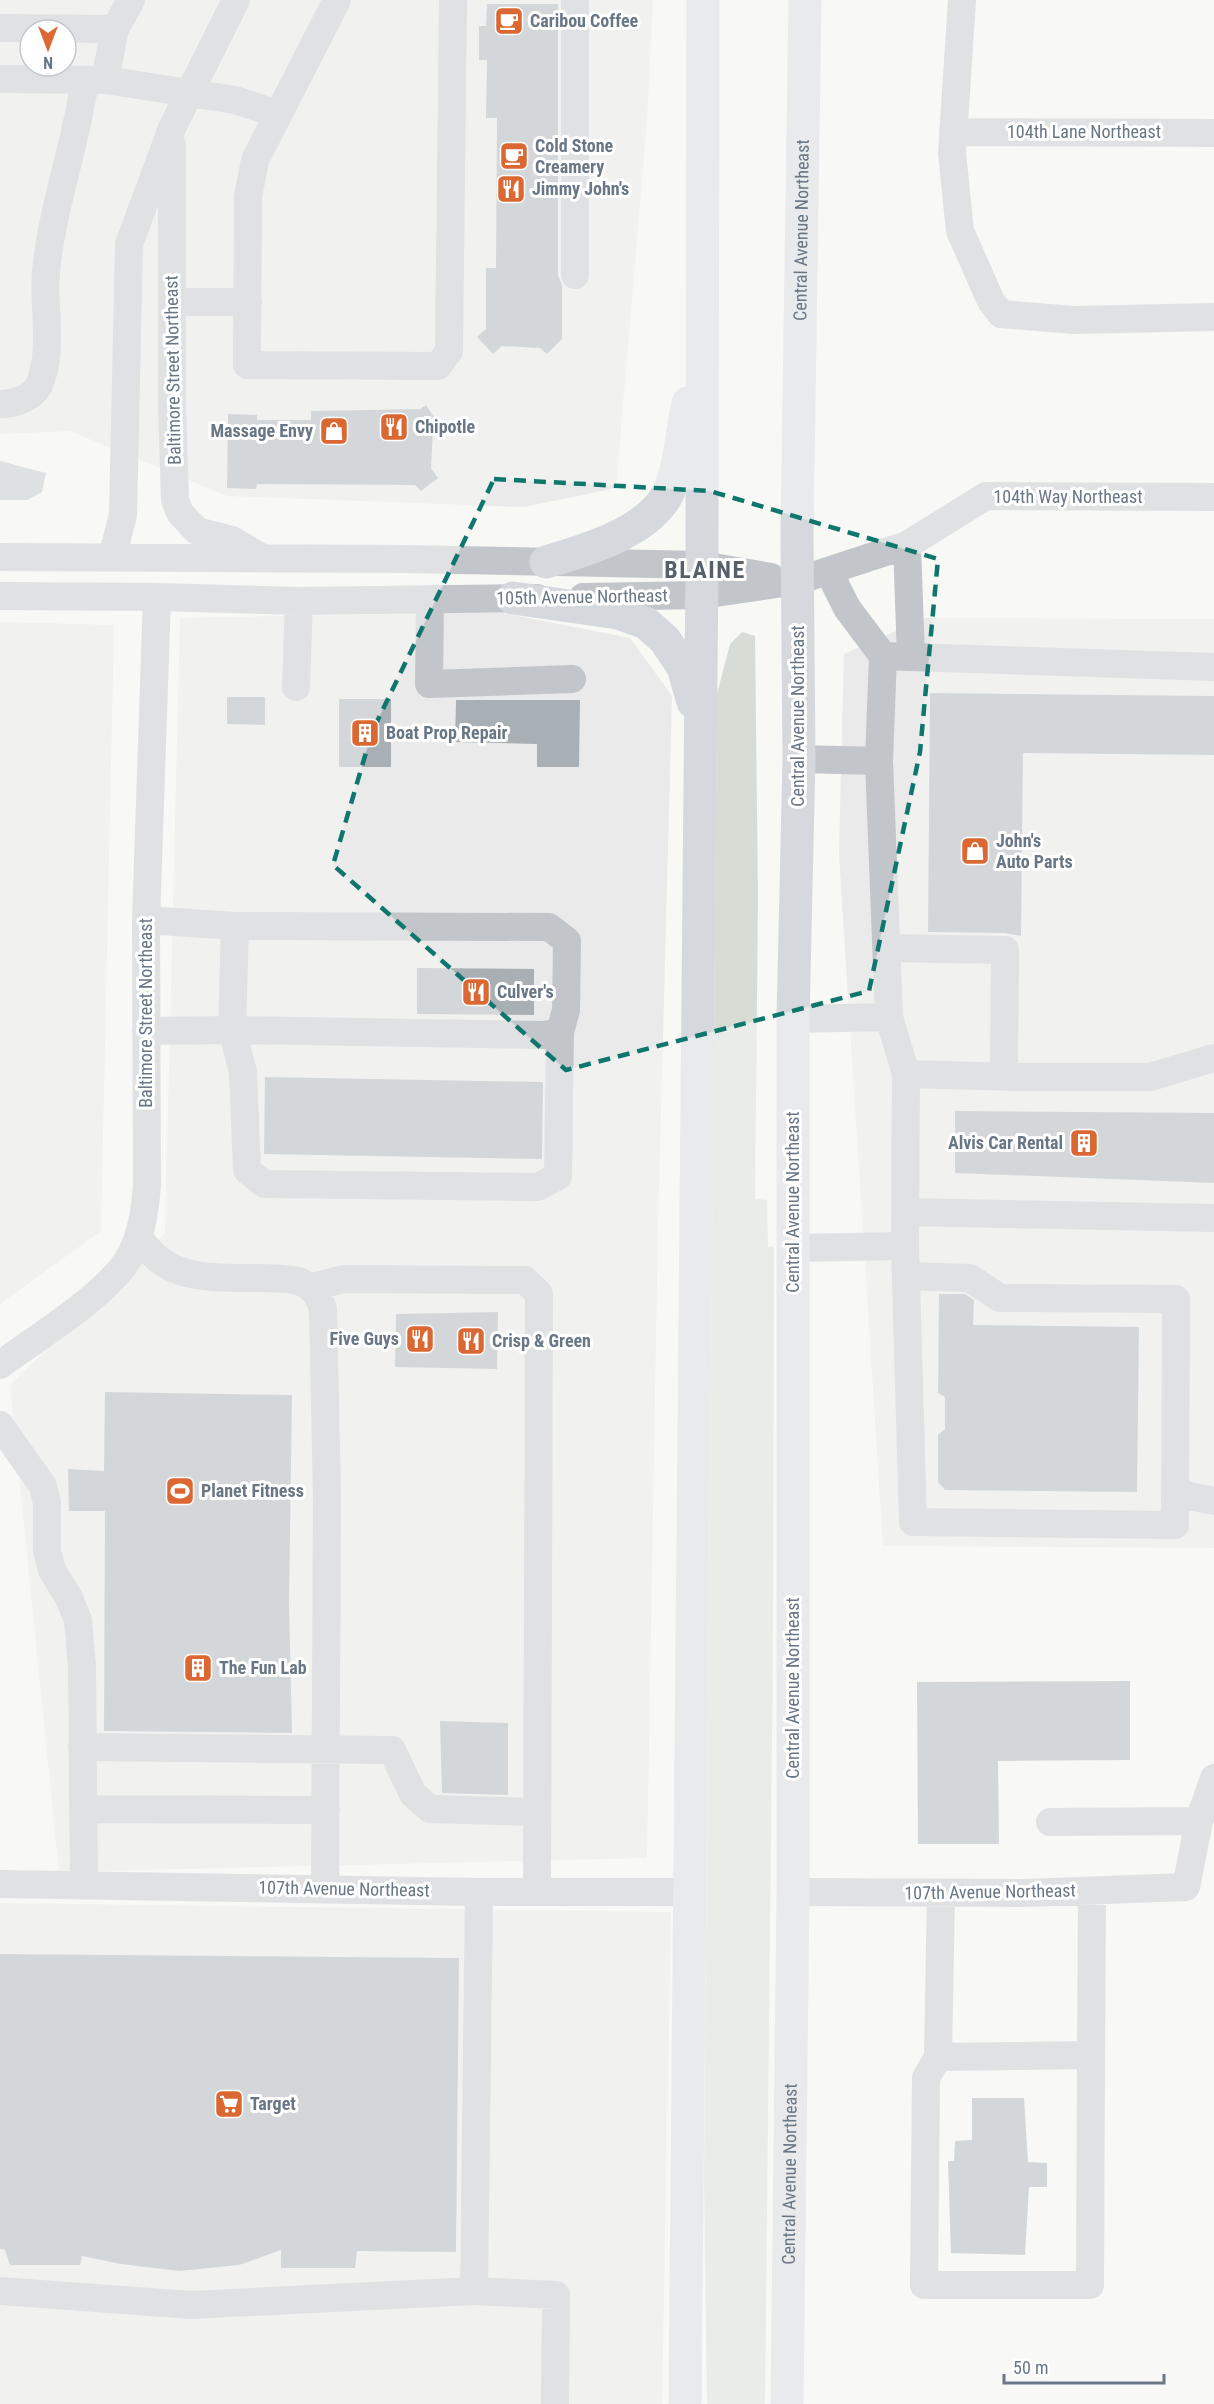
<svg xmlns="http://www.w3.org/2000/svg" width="1214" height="2404" viewBox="0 0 1214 2404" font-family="'Roboto Condensed',sans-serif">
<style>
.built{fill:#e9eae9;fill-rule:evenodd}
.green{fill:#d7ddd5}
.water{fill:#bcc5cb}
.building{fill:#a8b0b6}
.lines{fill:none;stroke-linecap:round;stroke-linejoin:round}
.minor{stroke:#c2c5c9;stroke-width:28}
.highway{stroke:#d5d9dd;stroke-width:33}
.marked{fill:none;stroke:#0f766e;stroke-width:4.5;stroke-dasharray:12 8;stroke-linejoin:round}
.labels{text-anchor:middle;stroke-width:6;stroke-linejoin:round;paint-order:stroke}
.poi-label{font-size:18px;font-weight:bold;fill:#687685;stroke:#fff;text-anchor:start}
.street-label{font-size:18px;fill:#687685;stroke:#fff}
.district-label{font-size:24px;font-weight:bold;letter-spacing:1.5px;fill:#56606a;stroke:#fff}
</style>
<rect width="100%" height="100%" fill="#f8f8f5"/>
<path class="built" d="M0,0H653L647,119L616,488L524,507L227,496L70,431L0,434ZM30,30H66V66H30Z
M498,612L630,638L672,696L658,1224L647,1858L59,1872L10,1385L165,1233L180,618Z
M925,618L1214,619V1548L883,1546L839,854L844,654Z
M0,622L114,625L101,1231L0,1304Z
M0,1903L671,1912L662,2404H0Z"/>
<path class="green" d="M742,632L755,636L758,897L755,1199L767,1200L768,1247L774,1246L773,1642L765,2404H707L704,2180L717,694L730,644Z"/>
<path class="water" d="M0,461L46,473L42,492L27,500H0Z"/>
<path class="building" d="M487,4H558V275L562,285V339L547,354L540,348L502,346L493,354L477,337L486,329V268H496L497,118H486L487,60H479V26H486Z
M426,405L440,426L433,431L431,468L438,478L421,491L415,485L257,484L256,489L227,488L228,414L257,415V420H311V411L420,409Z
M930,693L1214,696V755L1023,753L1021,936L1005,933L928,932Z
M227,697H265V725L227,724Z
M339,699H391V767H339Z
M456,700H580L579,767H537V744L455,742Z
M417,968L534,969V1015L417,1014Z
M265,1077L543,1082L542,1159L264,1154Z
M955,1111L1214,1113V1183L955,1173Z
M939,1294H965L974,1300L973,1325L1139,1327L1137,1492L945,1490L938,1482V1435L945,1429V1397L938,1393Z
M498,1312L497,1369L395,1367L396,1314Z
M105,1392L292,1395L289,1602L292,1733L104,1731L105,1511H69L68,1469L104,1471Z
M1130,1681V1760L998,1761L999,1844H918L917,1682Z
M440,1721L508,1723V1795L442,1793Z
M0,1954L459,1958L456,2252L357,2251L355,2268H281V2250L239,2265L179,2271L121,2264L82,2256L80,2265H10L5,2250L0,2249Z
M972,2098H1024L1028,2162L1047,2163V2187H1029L1025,2255L951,2253L948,2161H954L955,2141L972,2140Z"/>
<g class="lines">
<path class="minor" d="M337,0L255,160L248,197L247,365L438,366L449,351L453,0
M962,0L952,153L960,231L991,301L1001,314L1074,320L1214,317
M0,28L115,29
M0,79L105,80L235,100L278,114
M105,80L115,29L131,0
M953,132L1214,133
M172,145V405L175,500L180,513L197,531L232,540L261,557
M575,275V0
M172,302H248
M0,404C13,404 32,399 39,385C54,350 43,310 46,272C52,207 76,145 85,80
M0,557L406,559L702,565L771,577
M112,558L123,515L129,244L172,128L236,0
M829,572L847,608L883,656
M0,596L157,597L299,601L537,598
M583,597L702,595L797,581L907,545L986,496L1214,497
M430,599L429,684L572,679
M911,657L1214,667
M296,687L299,601
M799,759L879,761
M235,926L549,927L567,941L566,1010L560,1032L558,1176L538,1187L264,1184L247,1170L243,1072L232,1030L544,1035L560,1032
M887,948L1005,950L1004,1077
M793,1019L889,1017
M146,1031L232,1030L235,926L146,920
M906,1074L1020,1077H1150L1214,1058
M906,1212L1214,1218
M138,1237C144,1244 150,1252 157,1258C193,1289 256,1272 299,1281C313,1288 318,1294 323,1309L327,1497L325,1889
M793,1248L905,1246
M906,1276L970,1278L1000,1298L1176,1299L1175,1525L913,1522L905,1246L906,1074L889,1017L879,761L883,656L911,657L907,545
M312,1287L344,1279L525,1280L539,1294L537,1892
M0,1365C36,1338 109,1294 130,1256C142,1234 145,1210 147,1185L146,920L157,597
M0,1425L43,1486L47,1503V1551L52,1570L69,1598L78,1620L82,1667L84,1886
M1176,1493L1214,1501
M82,1747L392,1750L413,1794L430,1809L537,1812
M83,1809L326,1810
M1050,1822L1199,1821
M0,1884L479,1892H688
M479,1892L474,2291L556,2295L555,2404
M793,1892L1026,1893L1186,1887L1199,1821L1214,1778
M941,1893L938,2057L1091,2055L1092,1891
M938,2057L926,2078L924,2285H1090L1091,2055
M0,2291L191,2305L474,2291"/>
<g class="highway">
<path d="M546,562C584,551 649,532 668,493C680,468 682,430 688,403"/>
<path d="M513,598L618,613L646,623L665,640L683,667L693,702"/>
<path d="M685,2404L702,565L703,0"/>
<path id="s1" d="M787,2404L793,1892V1019L799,759L797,535L805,0"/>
</g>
</g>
<path d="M0 0H1214V2404H0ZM494,479L710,491L938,559L920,752L869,991L566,1070L333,865L372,732Z" fill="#f8f8f5" fill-opacity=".55" fill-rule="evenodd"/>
<path class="marked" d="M494,479L710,491L938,559L920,752L869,991L566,1070L333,865L372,732Z"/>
<defs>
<g id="cafe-square" transform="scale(1.5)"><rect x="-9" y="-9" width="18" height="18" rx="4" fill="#db6832" stroke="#fff"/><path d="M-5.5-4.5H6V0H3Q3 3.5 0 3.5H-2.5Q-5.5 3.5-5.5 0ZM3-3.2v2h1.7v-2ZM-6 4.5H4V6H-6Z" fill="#fff"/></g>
<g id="restaurant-square" transform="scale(1.5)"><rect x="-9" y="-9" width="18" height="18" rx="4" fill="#db6832" stroke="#fff"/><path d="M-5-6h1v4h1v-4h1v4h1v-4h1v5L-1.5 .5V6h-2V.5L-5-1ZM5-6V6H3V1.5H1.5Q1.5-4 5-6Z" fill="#fff"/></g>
<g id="shop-square" transform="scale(1.5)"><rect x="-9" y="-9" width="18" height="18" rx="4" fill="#db6832" stroke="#fff"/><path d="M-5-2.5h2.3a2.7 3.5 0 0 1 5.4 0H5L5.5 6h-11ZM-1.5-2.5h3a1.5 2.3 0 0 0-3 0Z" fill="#fff"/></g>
<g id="building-square" transform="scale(1.5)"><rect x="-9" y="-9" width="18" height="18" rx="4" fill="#db6832" stroke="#fff"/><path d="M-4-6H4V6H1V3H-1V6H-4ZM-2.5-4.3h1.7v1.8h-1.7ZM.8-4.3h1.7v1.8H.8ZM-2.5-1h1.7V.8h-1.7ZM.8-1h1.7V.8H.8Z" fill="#fff"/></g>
<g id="stadium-square" transform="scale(1.5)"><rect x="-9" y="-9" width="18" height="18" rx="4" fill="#db6832" stroke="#fff"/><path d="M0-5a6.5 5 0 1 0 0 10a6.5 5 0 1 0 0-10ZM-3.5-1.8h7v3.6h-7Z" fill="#fff"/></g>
<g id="supermarket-square" transform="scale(1.5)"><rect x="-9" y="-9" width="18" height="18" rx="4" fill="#db6832" stroke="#fff"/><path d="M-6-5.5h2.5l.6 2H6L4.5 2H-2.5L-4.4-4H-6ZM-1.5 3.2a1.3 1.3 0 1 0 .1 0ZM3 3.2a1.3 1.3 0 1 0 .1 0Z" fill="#fff"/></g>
</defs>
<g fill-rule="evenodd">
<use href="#cafe-square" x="509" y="21"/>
<use href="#cafe-square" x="514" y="156"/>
<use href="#restaurant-square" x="511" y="189"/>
<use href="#restaurant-square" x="394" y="427"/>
<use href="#shop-square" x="334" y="431"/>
<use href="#building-square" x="365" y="733"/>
<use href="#shop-square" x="975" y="851"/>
<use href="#restaurant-square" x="476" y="992"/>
<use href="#building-square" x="1084" y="1143"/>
<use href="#restaurant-square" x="420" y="1339"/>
<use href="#restaurant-square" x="471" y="1341"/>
<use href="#stadium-square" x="180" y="1491"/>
<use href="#building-square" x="198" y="1668"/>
<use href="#supermarket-square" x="229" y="2104"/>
</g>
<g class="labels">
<g class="poi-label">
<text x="530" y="27">Caribou Coffee</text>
<text x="535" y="152">Cold Stone<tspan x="535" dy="21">Creamery</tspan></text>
<text x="532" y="195">Jimmy John's</text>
<text x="415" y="433">Chipotle</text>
<text x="313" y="437" text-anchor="end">Massage Envy</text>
<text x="386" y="739">Boat Prop Repair</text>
<text x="996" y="847">John's<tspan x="996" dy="21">Auto Parts</tspan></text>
<text x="497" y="998">Culver's</text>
<text x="1063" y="1149" text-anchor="end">Alvis Car Rental</text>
<text x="399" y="1345" text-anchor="end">Five Guys</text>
<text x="492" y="1347">Crisp &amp; Green</text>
<text x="201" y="1497">Planet Fitness</text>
<text x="219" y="1674">The Fun Lab</text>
<text x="250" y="2110">Target</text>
</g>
<g class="street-label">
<text x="1084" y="138">104th Lane Northeast</text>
<text dy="6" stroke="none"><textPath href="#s1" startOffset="2174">Central Avenue Northeast</textPath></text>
<text transform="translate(173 370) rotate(-91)" y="6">Baltimore Street Northeast</text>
<text x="1068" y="503">104th Way Northeast</text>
<text transform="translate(582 597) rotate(-1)" y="6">105th Avenue Northeast</text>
<text transform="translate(798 716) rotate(-90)" y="6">Central Avenue Northeast</text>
<text transform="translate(146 1013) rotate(-90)" y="6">Baltimore Street Northeast</text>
<text transform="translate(793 1202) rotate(-90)" y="6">Central Avenue Northeast</text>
<text transform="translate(793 1688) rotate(-90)" y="6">Central Avenue Northeast</text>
<text transform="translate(344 1889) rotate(1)" y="6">107th Avenue Northeast</text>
<text transform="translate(990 1892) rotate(-1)" y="6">107th Avenue Northeast</text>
<text dy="6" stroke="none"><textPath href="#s1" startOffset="230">Central Avenue Northeast</textPath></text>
</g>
<g class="district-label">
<text x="705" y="578">BLAINE</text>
</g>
</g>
<g transform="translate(48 48) rotate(180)"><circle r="28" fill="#ffffff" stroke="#c3c8ce" stroke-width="1.5"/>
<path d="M0-4.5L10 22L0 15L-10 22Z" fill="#db6832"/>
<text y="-9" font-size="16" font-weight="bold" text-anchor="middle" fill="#687685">N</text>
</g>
<path d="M1004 2374v9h160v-9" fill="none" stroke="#687685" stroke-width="3"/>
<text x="1013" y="2374" font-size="18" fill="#687685" stroke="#ffffff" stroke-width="4.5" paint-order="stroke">50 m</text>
</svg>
